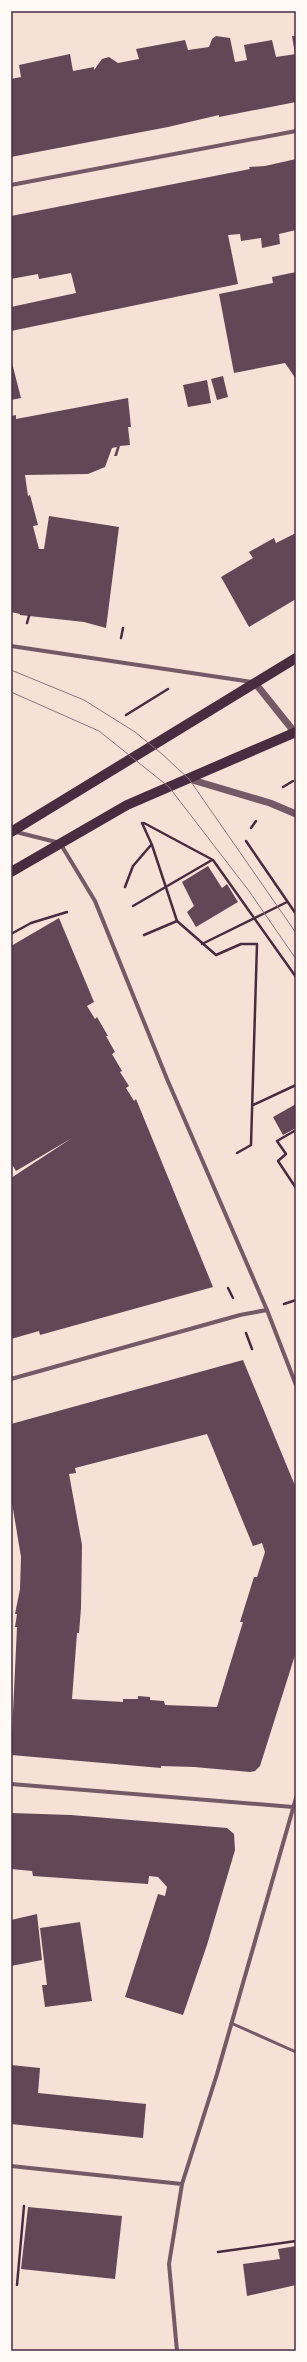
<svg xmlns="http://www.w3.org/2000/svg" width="307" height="2362" viewBox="0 0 307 2362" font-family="Arial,sans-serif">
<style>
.building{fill:#644757;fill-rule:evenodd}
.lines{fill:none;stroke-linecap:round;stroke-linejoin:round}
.path{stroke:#4a2c40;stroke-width:2.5}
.service{stroke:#755966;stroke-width:3}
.minor{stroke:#755966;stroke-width:4}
.tertiary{stroke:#755966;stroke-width:7}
.primary{stroke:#4a2c40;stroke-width:10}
.tram{stroke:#8f747c;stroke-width:1}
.neatline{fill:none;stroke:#4a2c40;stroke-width:1.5}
</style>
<rect width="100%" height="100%" fill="#f7e1d7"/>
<path class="building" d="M216,36L230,38L235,62L247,60L244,45L272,40L276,57L296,54V102L219,117V115L168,127L11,157V79L21,77L19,65L70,54L73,71L94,67V70L102,59L109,57L118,63L139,59L136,49L185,40L188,50L209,47L212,39Z
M292,36H296V54H295Z
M296,159V230L279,234L280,244L262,248L261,238L241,241L240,234L228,235L238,284L11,331V307L76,293L71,273L39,279L38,274L11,279V216L250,169L249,167L265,166Z
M296,272V379L285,363L234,373L219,294L273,283L272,277Z
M11,359L21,398L11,400Z
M223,376L228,397L217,400L211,379Z
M207,380L211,403L188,407L183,385Z
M128,398L131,427H128L130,445L120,446L117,456H114L117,447L112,448L105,467L88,474L25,475L28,496L30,495L38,525L33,526L39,549H44L49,516L119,527L106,628L84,622L20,615V614L11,612V416L16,415V419Z
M296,533V599L249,627L221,577L253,558L249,552L274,538L276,543Z
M208,866L222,888L227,884L238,902L196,927L187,912L194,906L182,882Z
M59,918L94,1002L87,1006L95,1019L97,1017L108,1036H106L115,1052L112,1054L122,1071L120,1072L129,1086L126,1088L134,1101L136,1099L213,1287L40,1335L39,1331L11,1339V1178L72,1138L16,1171L11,1163V946Z
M296,1104V1128L283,1135L273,1117Z
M243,1360L296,1488V1652L260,1766L255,1771L250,1772L194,1767L161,1766V1768L11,1755L17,1627H15L17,1614H15L20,1589L21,1557L11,1497V1424ZM207,1434L253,1546L262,1543L265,1552L257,1577H254L240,1622H243L217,1707L165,1705L164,1701L150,1700V1697L138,1696V1699H123V1702L72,1699L77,1633H79L81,1608L82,1545L69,1474L76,1473L75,1468Z
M11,1813L71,1815L227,1828L234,1834L235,1850L207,1945L183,2015L125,1997L158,1894L165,1896L167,1887L158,1877L149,1876L148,1884L33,1876L32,1871L11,1869Z
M37,1914L42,1960L11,1966V1920Z
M80,1922L92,2001L45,2007L42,1985H47L40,1928Z
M11,2065L40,2068L38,2093L146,2104L143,2138L11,2124Z
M28,2207L122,2216L115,2279L21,2269Z
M296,2246V2285L247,2296L243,2264L280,2259L278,2249Z"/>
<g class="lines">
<path class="path" d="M27,623L29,616
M121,638L123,628
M126,715L168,689
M283,787L293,781
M142,823L152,845L177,921L216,955L241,944H257L251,1145L237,1153
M144,823L213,860L296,977
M251,828L256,821
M246,841L296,914
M125,887L133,866L151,845
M133,906L212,860
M11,934L31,923L67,912
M144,935L177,921
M202,944L287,902
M253,1105L296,1085
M296,1130L277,1141L286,1154L278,1161L296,1188
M228,1288L233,1298
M284,1304L296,1300
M246,1333L252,1349
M218,2252L296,2241
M17,2285L24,2206"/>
<path class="service" d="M231,2023L296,2052"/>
<path class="minor" d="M11,185L296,131
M11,646L252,682
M16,832L60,843L95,901L167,1079L267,1310L296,1385
M11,1379L240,1315L267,1310
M11,1784L293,1807
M11,2166L182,2184
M177,2351L169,2264L182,2184L217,2074L296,1798"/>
<path class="tertiary" d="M255,683L296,734
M189,779L270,803L296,814"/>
<path class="primary" d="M11,832L296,658
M11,872L127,805L296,732"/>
<path class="tram" d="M11,670L84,700L135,732L162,754L189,779L296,933
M11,692L99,731L169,787L249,891L296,959"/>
</g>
<rect width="307" height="2362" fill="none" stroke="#fffaf5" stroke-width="24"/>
<rect x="12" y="12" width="283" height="2338" class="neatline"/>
</svg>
